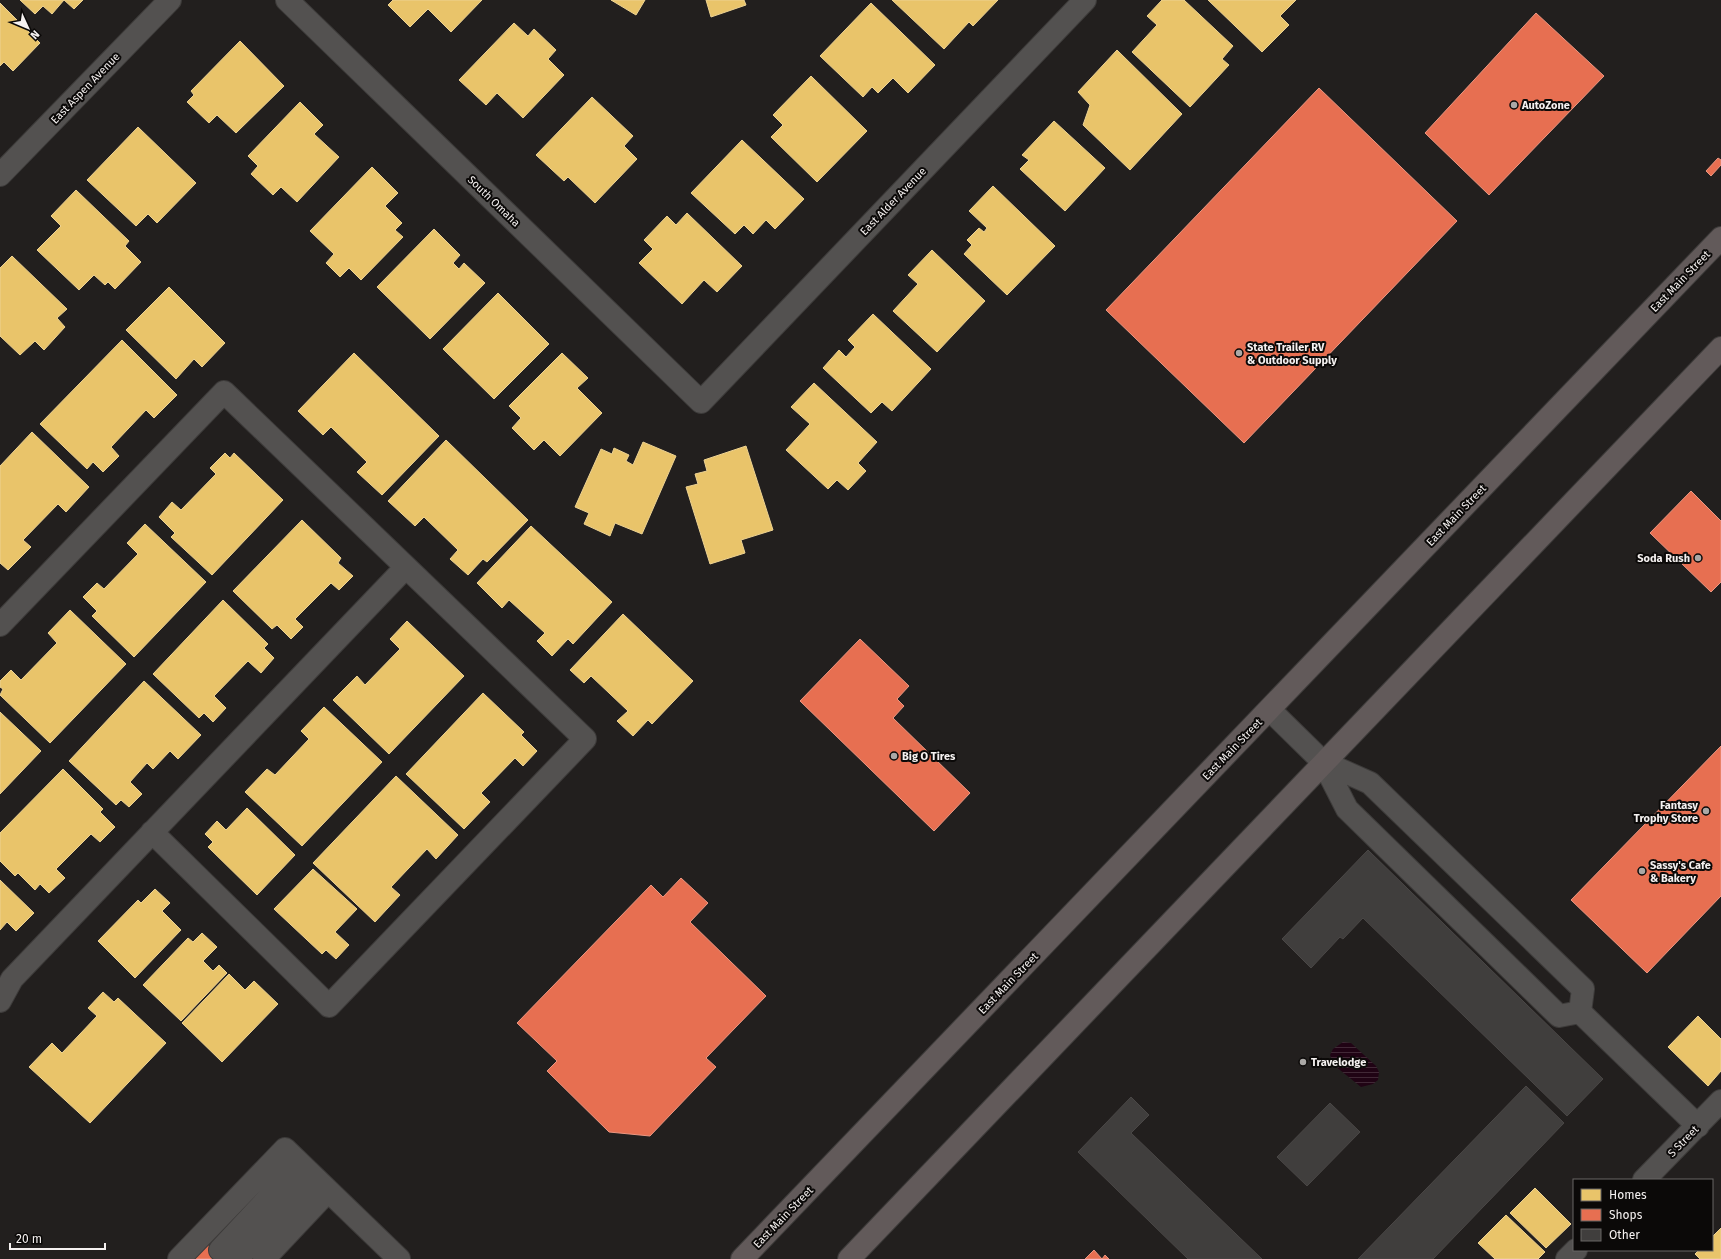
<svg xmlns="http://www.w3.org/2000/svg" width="1721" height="1259" viewBox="0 0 1721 1259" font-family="'Fira Sans',sans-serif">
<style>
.water{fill:url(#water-rules)}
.homes{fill:#e9c46a;stroke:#edd292}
.shops{fill:#e76f51;stroke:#eb9681}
.building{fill:#403e3d;stroke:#4a4746}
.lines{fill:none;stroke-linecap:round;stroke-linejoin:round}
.minor-casing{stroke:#3d3b3a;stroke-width:24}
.major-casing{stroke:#3d3b3a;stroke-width:24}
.minor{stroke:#535150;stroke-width:22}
.major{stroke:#625a5a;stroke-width:22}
.poi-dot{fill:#aba8a6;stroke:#0b0908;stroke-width:1.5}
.labels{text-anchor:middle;stroke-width:4;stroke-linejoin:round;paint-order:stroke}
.street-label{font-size:11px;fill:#f5f1f0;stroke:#0b0908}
.poi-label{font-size:11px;font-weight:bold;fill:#f5f1f0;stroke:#0b0908;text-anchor:start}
</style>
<defs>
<pattern id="water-rules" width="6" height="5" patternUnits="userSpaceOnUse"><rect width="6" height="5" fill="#200314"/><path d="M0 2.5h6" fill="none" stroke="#412836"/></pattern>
</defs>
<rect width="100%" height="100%" fill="#221f1e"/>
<path class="water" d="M1343,1042L1351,1043L1376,1066L1379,1072L1378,1080L1373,1084L1361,1087L1335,1066L1330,1055L1333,1049Z"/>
<path class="homes" d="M20,0H83L74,9L64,0L52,14L43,6L35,14Z
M393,0H482L451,32L428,9L410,27L388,5Z
M611,0H645L636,15Z
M706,0H744L746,5L711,17Z
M892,0H998L973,26L969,22L944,49Z
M1162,0H1184L1233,46L1222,59L1229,65L1190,107L1132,52L1157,25L1147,16Z
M1208,0H1296L1280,16L1289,25L1262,52Z
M0,3L40,43L13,71L4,62L0,66Z
M871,3L935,65L908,93L893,78L878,93L872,87L863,97L820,56Z
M514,23L528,36L534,29L556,50L548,59L564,75L523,118L497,93L486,105L459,80Z
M240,41L284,86L236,133L217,115L209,123L187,102L194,95L191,91Z
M1117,50L1182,114L1130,170L1083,125L1090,105L1078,92Z
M811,76L867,131L817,182L771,137L783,125L773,115Z
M592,97L633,136L624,146L637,159L595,203L568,177L564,181L536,155Z
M300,102L323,125L314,134L339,157L297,202L281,187L273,195L251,174L258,166L248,156Z
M1054,121L1105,168L1065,211L1020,169L1029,160L1022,155Z
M138,127L196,183L157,223L148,214L136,226L87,180Z
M742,140L804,199L775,229L766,220L753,234L744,225L735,234L691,193Z
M372,167L398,193L385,206L402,223L395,230L403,237L361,280L349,268L340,277L326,263L334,254L310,231Z
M993,186L1055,246L1007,295L964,254L972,245L967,240L979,228L984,232L987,228L969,211Z
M76,190L129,241L125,246L141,262L115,289L108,282L105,285L94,275L79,290L37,250L61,226L51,216Z
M687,213L742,266L717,292L704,280L682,304L639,263L653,249L644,240L667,216L676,225Z
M434,229L460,255L453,263L459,269L464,263L485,283L430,339L377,287Z
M932,250L985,301L937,352L893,311L918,284L908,275Z
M12,256L67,309L57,318L65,327L44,350L35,341L20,355L0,336V268Z
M169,287L225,343L202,367L194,359L176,379L126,330Z
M498,293L549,344L494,399L443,349Z
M873,314L931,369L892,411L882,402L871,413L823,368L839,350L846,357L855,347L848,340Z
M122,340L177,395L154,418L146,410L111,447L119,456L103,472L93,462L87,469L40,424Z
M354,353L439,436L382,495L357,472L367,462L331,427L323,435L298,411Z
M562,353L588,378L577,388L602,413L560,456L544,440L534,450L512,428L521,418L509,406Z
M814,383L877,442L858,463L866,471L848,490L837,480L828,489L786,450L810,424L791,407Z
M32,432L89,487L66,512L58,504L23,540L31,547L8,570L0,563V466Z
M446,440L528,520L487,562L483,559L468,575L450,559L458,550L424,517L415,526L388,501Z
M643,442L676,456L642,534L615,523L610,536L584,524L589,513L575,507L601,449L612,454L614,448L629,455L626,461L633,465Z
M746,446L773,530L741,540L745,553L710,564L686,487L698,484L695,474L707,471L704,460Z
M225,453L230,458L234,453L283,500L212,575L171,537L175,533L159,517L172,502L181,510L216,474L210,468Z
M302,520L341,558L338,563L353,576L339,590L331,583L295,619L303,627L291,639L277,625L272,629L233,591Z
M145,524L206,582L134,657L92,616L97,611L83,597L97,583L104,589L138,554L127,543Z
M531,526L612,602L573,644L568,639L552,656L537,641L545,633L509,600L502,608L477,583Z
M223,600L268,644L264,648L274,658L261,673L248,661L214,696L226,708L213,722L204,713L199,718L153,674Z
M70,610L126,664L50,743L0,695L3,689L0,687V681L11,670L21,680L57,643L48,633Z
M623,614L693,681L652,724L648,720L633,736L617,721L628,711L591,676L584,683L570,670Z
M407,621L464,676L389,754L333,700L357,676L365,685L400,649L390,639Z
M144,681L201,735L178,759L170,751L153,769L147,763L130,782L142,794L129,807L121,800L116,805L69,761Z
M483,693L524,732L521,735L537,751L523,766L515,758L481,793L490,802L464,829L406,774Z
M324,707L382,762L302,846L245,792L267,769L275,775L309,739L301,731Z
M0,712L41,751L0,794Z
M63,769L103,809L100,812L115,827L100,842L91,834L56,869L65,878L49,893L40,884L35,890L18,873L15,876L0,861V833Z
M396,776L458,835L436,859L427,849L391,887L400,895L375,922L313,863Z
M247,808L295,855L257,895L208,847L213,842L205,834L217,821L226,830Z
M313,869L357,909L335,932L349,945L336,959L326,950L322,954L274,909Z
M0,880L34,913L16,931L7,922L0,930Z
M155,889L170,903L162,911L181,930L135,978L98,941L138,900L141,903Z
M202,933L217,947L203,961L213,971L219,965L227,973L181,1021L143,985L188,938L193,942Z
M229,974L245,990L254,981L278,1004L222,1062L182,1023Z
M103,992L114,1002L118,998L166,1043L90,1123L29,1067L52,1043L62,1053L97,1016L88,1008Z
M1698,1016L1721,1039V1071L1708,1086L1668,1047Z
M1535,1188L1571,1224L1546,1248L1510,1213Z
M1506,1215L1545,1252L1538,1259H1495L1478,1243Z
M1721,1228V1259H1700L1695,1254L1699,1250H1712V1237Z"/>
<path class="shops" d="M1536,13L1604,76L1489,195L1425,133Z
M1319,88L1457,221L1244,443L1106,310Z
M1718,158L1721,160V165L1711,176L1706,171Z
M1691,491L1721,521V582L1711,592L1650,533Z
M860,639L909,686L897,699L904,706L893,718L970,793L934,831L800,701Z
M1721,746V896L1647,973L1571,900Z
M681,878L708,903L690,922L766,996L706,1058L716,1067L650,1136L609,1132L547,1071L557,1061L517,1023L651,885L663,897Z
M210,1241L229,1259H192Z
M1094,1250L1102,1259L1105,1255L1109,1259H1085Z"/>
<path class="building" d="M1368,850L1603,1079L1567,1116L1363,918L1343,939L1340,937L1311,968L1282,939Z
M1526,1086L1564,1123L1433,1259H1358Z
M1131,1097L1149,1115L1131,1133L1262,1259H1188L1078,1152Z
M1330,1103L1360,1132L1307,1186L1277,1157Z"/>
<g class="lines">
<g class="minor-casing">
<path id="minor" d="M287,0L701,402L1085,0
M0,175L170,0
M0,625L224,392L585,739L329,1006L152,832
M1270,710L1323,762L1347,809L1559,1016L1580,1012
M1323,762L1370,783L1583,989L1580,1012
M0,1001L12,979L406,567
M1580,1012L1698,1126
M1644,1180L1721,1101
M220,1250L300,1164
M179,1259L285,1149L399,1259
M237,1259L314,1177
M264,1259L328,1191
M1567,1259L1576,1250"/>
</g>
<g class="major-casing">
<path id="major" d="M742,1259L1721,238
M849,1259L1721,348"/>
</g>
<use href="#minor" class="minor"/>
<use href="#major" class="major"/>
</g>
<g class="poi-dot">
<circle cx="1514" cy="105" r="4"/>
<circle cx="1239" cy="353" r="4"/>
<circle cx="1698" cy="558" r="4"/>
<circle cx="894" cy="756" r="4"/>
<circle cx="1706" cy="811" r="4"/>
<circle cx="1642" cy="871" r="4"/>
<circle cx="1303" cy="1062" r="4"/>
</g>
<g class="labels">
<g class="street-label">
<text transform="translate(85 88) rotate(-46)" y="4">East Aspen Avenue</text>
<text transform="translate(494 201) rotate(44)" y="4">South Omaha</text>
<text transform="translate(893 201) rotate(-46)" y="4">East Alder Avenue</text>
<text transform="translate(1680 281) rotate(-46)" y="4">East Main Street</text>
<text transform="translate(1456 515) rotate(-46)" y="4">East Main Street</text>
<text transform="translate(1232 749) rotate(-46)" y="4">East Main Street</text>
<text transform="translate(1008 983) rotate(-46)" y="4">East Main Street</text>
<text transform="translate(1683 1141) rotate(-46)" y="4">S Street</text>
<text transform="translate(783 1217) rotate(-46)" y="4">East Main Street</text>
</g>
<g class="poi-label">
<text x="1522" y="109">AutoZone</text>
<text x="1247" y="351">State Trailer RV<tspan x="1247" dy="13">&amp; Outdoor Supply</tspan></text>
<text x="1690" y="562" text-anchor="end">Soda Rush</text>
<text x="902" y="760">Big O Tires</text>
<text x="1698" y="809" text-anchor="end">Fantasy<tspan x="1698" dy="13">Trophy Store</tspan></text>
<text x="1650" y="869">Sassy's Cafe<tspan x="1650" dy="13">&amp; Bakery</tspan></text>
<text x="1311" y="1066">Travelodge</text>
</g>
</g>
<rect x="1573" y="1179" width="140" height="72" fill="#0b0908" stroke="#696665"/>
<rect x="1581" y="1189" width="20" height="12" fill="#e9c46a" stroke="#696665"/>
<text x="1609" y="1199" font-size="12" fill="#f5f1f0">Homes</text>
<rect x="1581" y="1209" width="20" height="12" fill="#e76f51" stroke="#696665"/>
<text x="1609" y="1219" font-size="12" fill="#f5f1f0">Shops</text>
<rect x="1581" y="1229" width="20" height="12" fill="#403e3d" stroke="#696665"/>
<text x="1609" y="1239" font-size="12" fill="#f5f1f0">Other</text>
<g transform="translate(28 28) rotate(134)" stroke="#0b0908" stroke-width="3" paint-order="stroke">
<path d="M0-3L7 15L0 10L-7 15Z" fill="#f5f1f0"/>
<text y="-6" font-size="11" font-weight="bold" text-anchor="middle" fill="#f5f1f0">N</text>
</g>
<path d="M10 1243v6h95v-6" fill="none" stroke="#f5f1f0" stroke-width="2"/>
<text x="16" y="1243" font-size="12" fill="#f5f1f0" stroke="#0b0908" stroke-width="3" paint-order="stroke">20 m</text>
</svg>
